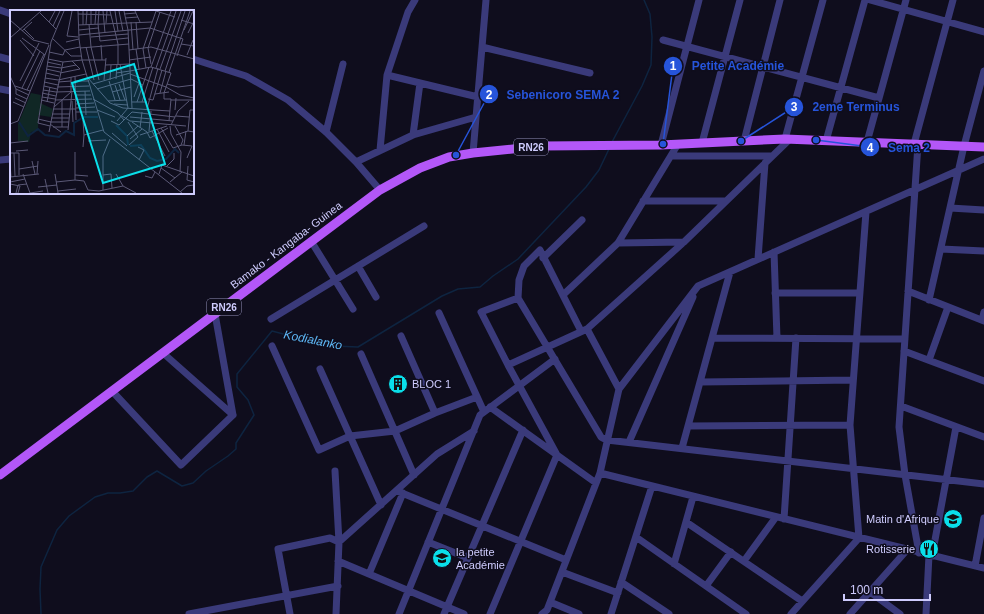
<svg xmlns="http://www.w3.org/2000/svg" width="984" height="614" viewBox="0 0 984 614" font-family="Arial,sans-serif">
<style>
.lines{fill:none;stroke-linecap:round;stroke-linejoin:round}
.stream{stroke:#0e2440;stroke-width:1.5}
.minor{stroke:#3a3a7a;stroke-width:7}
.major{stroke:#b357f8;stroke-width:9}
.labels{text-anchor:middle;stroke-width:3;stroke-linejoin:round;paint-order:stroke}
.shield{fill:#0f0d1d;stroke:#9592ba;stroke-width:1}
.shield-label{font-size:10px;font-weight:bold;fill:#cecbfd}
.street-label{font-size:11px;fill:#cecbfd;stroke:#0f0d1d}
.poi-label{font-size:11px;fill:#cecbfd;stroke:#0f0d1d;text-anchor:start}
.water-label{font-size:12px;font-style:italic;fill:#5eb9f8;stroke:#0f0d1d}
.inset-river{fill:none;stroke:#0e2440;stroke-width:2}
.inset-road{fill:none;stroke:#5b5977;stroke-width:1}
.view{fill:#0adfea;fill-opacity:0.15;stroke:#0adfea;stroke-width:2}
.inset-edge{fill:none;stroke:#cecbfd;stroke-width:2}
.leader{fill:none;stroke:#2654da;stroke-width:1.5}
.callout-dot{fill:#2654da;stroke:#0f0d1d;stroke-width:1.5}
.mark-label{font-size:12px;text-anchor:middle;font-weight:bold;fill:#fff}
.callout-label{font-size:12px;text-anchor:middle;font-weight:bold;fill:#2654da;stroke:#0f0d1d;stroke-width:3;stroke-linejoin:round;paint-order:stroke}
</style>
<rect width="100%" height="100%" fill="#0f0d1d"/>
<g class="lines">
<path class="stream" d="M612,142L642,86L651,65L652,37L650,14L644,0
M41,614L40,589L41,567L57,530L69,516L95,497L108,493H120L133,491L147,477L157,471L182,486L193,483L206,471L228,456L236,449V443L254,415L248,400L237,387V374L272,331L306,340L334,346L358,347L442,296L458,289L480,287L493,276L518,259L586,187L599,170L609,149"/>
<path class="minor" d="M870,0L984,32
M0,10L11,14
M663,40L879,98
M482,47L590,73
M0,57L11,60
M193,59L246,76L288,100L326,132L356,162L380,190
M387,75L478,97
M0,89L11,91
M326,132L343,64
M413,135L420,83
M785,139L823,0
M744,141L780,0
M826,141L865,0
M867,142L906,0
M702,143L740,0
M914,144L953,0
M918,144L899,427L905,475L919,553
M661,145L699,0
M380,150L387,75L408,12L415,0
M473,153L486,0
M671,156H772
M0,160L11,159
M356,162L413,135L476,117
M643,201H726
M950,208L984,210
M311,241L353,309
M618,243L684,242
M941,249L984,251
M774,252L777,338
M543,258L582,220
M758,259L765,163
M358,266L376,297
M908,291L984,321
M775,293H859
M563,295L618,243L678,144
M518,298L601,437L607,440L984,484
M929,300L964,146L984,71
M439,313L484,412
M215,314L233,415
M271,319L424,226
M982,320L984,312
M587,329L619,389
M401,336L435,413
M712,338L905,339
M272,346L319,450L350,436L395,431L435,413L477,397
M904,351L984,381
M163,353L233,415
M361,354L414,475
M929,360L948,307
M508,365L587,329L684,242L790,139
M320,369L381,505
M700,382L853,380
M112,391L181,465L233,415
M901,406L984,437
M490,407L596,483
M688,426L850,425
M629,442L693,297
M682,448L730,272
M335,471L339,542L336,614
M600,473L984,568
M397,491L566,560
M784,519L796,338
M686,522L802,601
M636,537L746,614
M339,542L437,454L474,431
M428,542L468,558
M932,556L956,427
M338,561L464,614
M744,561L776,517
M674,564L693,497
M975,566L984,518
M562,572L618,593
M369,574L403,493
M621,582L669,614
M706,586L731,552
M870,592L900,614
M550,602L579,614
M189,614L338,586
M290,614L278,549L330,538L339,542
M399,614L480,415L555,359
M444,614L523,430
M490,614L557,455L508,365L481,312L518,298L519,280L524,266L540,250L581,331
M542,614L547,610L600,473L619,389L698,286L984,159
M611,614L652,486
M791,614L859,538L850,425L866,212
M850,614L907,550
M926,614L929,555"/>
<path class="major" d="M0,475L380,190L420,168L449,157L473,153L542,146L661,145L785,139L984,147"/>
</g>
<defs>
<g id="building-disc" transform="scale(1)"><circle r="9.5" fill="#0adfea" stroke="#0f0d1d"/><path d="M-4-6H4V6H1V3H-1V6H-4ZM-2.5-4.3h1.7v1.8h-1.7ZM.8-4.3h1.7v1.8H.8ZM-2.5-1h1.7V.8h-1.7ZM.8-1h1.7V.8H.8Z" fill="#111"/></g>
<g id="school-disc" transform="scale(1)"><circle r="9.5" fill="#0adfea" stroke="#0f0d1d"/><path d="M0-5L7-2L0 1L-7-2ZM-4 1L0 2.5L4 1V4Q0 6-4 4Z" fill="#111"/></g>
<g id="restaurant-disc" transform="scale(1)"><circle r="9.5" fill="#0adfea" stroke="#0f0d1d"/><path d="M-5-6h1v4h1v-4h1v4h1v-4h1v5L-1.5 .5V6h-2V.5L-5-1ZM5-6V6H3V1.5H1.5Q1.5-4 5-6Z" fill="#111"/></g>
</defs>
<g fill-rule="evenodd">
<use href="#building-disc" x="398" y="384"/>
<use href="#school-disc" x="953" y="519"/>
<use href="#restaurant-disc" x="929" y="549"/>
<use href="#school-disc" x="442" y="558"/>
</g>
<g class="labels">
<g class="shield">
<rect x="514" y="139" width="34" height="16" rx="3"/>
<rect x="207" y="299" width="34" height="16" rx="3"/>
</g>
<g class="shield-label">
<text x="531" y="151">RN26</text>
<text x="224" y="311">RN26</text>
</g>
<g class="street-label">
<text transform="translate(286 245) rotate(-37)" y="4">Bamako - Kangaba- Guinea</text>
</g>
<g class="poi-label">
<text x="412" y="388">BLOC 1</text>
<text x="939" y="523" text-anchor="end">Matin d'Afrique</text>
<text x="915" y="553" text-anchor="end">Rotisserie</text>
<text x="456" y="556">la petite<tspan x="456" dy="13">Académie</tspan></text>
</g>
<g class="water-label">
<text transform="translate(313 340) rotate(11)" y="4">Kodialanko</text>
</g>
</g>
<g transform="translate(10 10)">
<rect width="184" height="184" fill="#0f0d1d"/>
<path d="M21,83L31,85L30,93L43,99L41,107L28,105V121L21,122L19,132L8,131V114Z" fill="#102725"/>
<path class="inset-river" d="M9,112L18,126L28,119L35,125L49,127L56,121L64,125V113L74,107H88M106,115L117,126L118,135M120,136L131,135L140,148L147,151L156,149L165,139L169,143"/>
<path class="inset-road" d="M62,1L57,26L68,27M68,1L69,29L72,50L94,122L172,183M93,1L95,23M100,1L108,34V54M105,1L108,21M109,1L113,21M114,1L118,20L122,98M125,1L130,12M146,1L165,7M30,3L46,19M68,4L101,5M114,4L126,3M115,8L128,7M0,10L23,30L39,34M171,10L184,14M39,12L45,1M121,12L123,40M126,12L128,39M96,13L97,1M79,14L81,37M81,14V1M85,14L86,1M88,14L90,31L118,28M88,14L89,1M68,15L142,12M73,15V1M76,15L77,1M43,16L50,1M14,19L24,29M69,20L88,18M174,20L183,1M12,21L22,12M178,23L184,11M69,25L140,18L173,29L167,46M81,27L118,24M0,28L31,1M12,28L35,45M42,28L61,46H71M10,30L24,46M56,32L69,29M171,34L184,36M91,35L92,50M76,37L84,70M81,37L89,70M70,38L119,34M126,39L129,59M119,40L141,37L184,49M39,42L53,45L55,40L70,37M177,45L183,30M38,49L53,52L72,50M72,50H96M119,50L141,47M37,52L51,55M141,54L138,38L150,2M95,55L120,54M37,56L51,58L66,55M141,57L161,1M136,58L133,39L146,1M146,58L166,1M36,59L50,62M150,59L171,1M120,61L141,57L161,63L154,83V89H161L159,111M155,61L175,1M159,62L180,1M36,63L49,66M50,63L70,59L62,51M106,63L120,61M120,64L156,77L170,85L184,88M0,66L6,79L19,85M65,66L66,110M61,67V81M35,68L48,70M78,68L100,93L113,98L160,101M106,69L107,54M48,70L76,64M94,70L96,48M100,70L101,55M10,71L29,33M65,71H79M99,71L105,90M34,72L48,75M48,72L61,71M83,74L120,63M109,74L115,90M157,74L168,77L184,75M105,75L110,90M5,76L20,81M34,76L47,79M47,77L79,76M12,78L30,41M6,79V84L17,89M87,79L121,69L133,75M17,80L34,44M33,80L46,82M75,81L76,105M46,82L80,81M102,82L121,77M32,83L46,86M150,83L156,61M145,84L159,82M66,85H81M32,87L45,89M124,87L129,73M5,88L16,93M83,89L108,103L114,110M138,89L143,90L152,60M31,90L44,93M45,90L82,89M161,90H184M62,91L63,112M98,91L117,90M3,92L14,97M37,92L40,77M122,92H137M127,92L139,57M132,92L143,57M66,94L84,93M104,94L118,95M44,97L61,82M66,98L85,97M43,99H66M137,99L148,58M87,100L105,107M165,100L166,88M66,102H87M42,104H60M112,106L120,111L176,116M166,106L179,107M120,107L163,111M41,108H59M28,109L41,112M73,110L74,125M101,111L109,115L122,102L165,107M107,111L118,98L110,54M40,112H59M118,112L128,127L119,135M122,112L137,122L140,128L158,118M0,114L8,111L39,35M40,114L51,122M161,115L168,101L179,91M40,116L28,113L41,32L54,1M160,116L161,124L171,142L170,162M165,116L173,130L171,135M43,117H58M52,117V90M130,118L132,102M151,118L163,138L172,135L182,136L177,148M147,119L159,142M58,120L62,81M139,121L141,101M142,121L155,146M178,121L180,100H184M39,122L53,52M102,123L117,136M130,125L157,116M166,125L178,121L184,122M117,126L128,116M120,129L132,119M78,131L96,130M0,133L18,131M174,135L176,121M73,137L74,125L93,120M128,137L134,140L129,150M6,141L18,140M65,142V170M0,143H9V165M4,143L5,166M22,151L25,164M0,153L1,167M178,156L177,170L184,172M156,157L164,149V143M151,158L165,168M9,159L28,156M13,164L20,183M27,164L28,151M45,164L48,183M106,164L113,176L126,183M149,164L152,155L184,166M65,165L78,166M93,165L101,164L102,178M135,166L142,168L145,162M0,167L29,164M35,169L38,183M0,172L15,169M46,172L65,170L74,171L78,180L89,181L113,176M160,172L172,162M0,174L10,176L8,183M28,177L47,175M93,180V146L100,129M48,181L66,179M170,182L177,176L184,175M6,183L8,175L17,174M20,183L33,181"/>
<path class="view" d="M124,54L155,154L93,173L62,73Z"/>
<rect width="184" height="184" class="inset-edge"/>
</g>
<path class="leader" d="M663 144L673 66M456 155L489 94M741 141L794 107M816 140L870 147"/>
<g class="callout-dot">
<circle cx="663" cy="144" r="4"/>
<circle cx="456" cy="155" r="4"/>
<circle cx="741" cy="141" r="4"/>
<circle cx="816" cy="140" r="4"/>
<circle cx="673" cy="66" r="10"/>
<circle cx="489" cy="94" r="10"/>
<circle cx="794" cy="107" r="10"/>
<circle cx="870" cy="147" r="10"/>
</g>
<g class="mark-label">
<text x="673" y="70">1</text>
<text x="489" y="99">2</text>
<text x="794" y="111">3</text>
<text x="870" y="152">4</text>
</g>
<g class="callout-label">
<text x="738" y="70">Petite Académie</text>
<text x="563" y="99">Sebenicoro SEMA 2</text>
<text x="856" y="111">2eme Terminus</text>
<text x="909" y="152">Sema 2</text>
</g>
<path d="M844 594v6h86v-6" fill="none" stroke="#cecbfd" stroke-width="2"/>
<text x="850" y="594" font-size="12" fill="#cecbfd" stroke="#0f0d1d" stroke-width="3" paint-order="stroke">100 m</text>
</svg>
